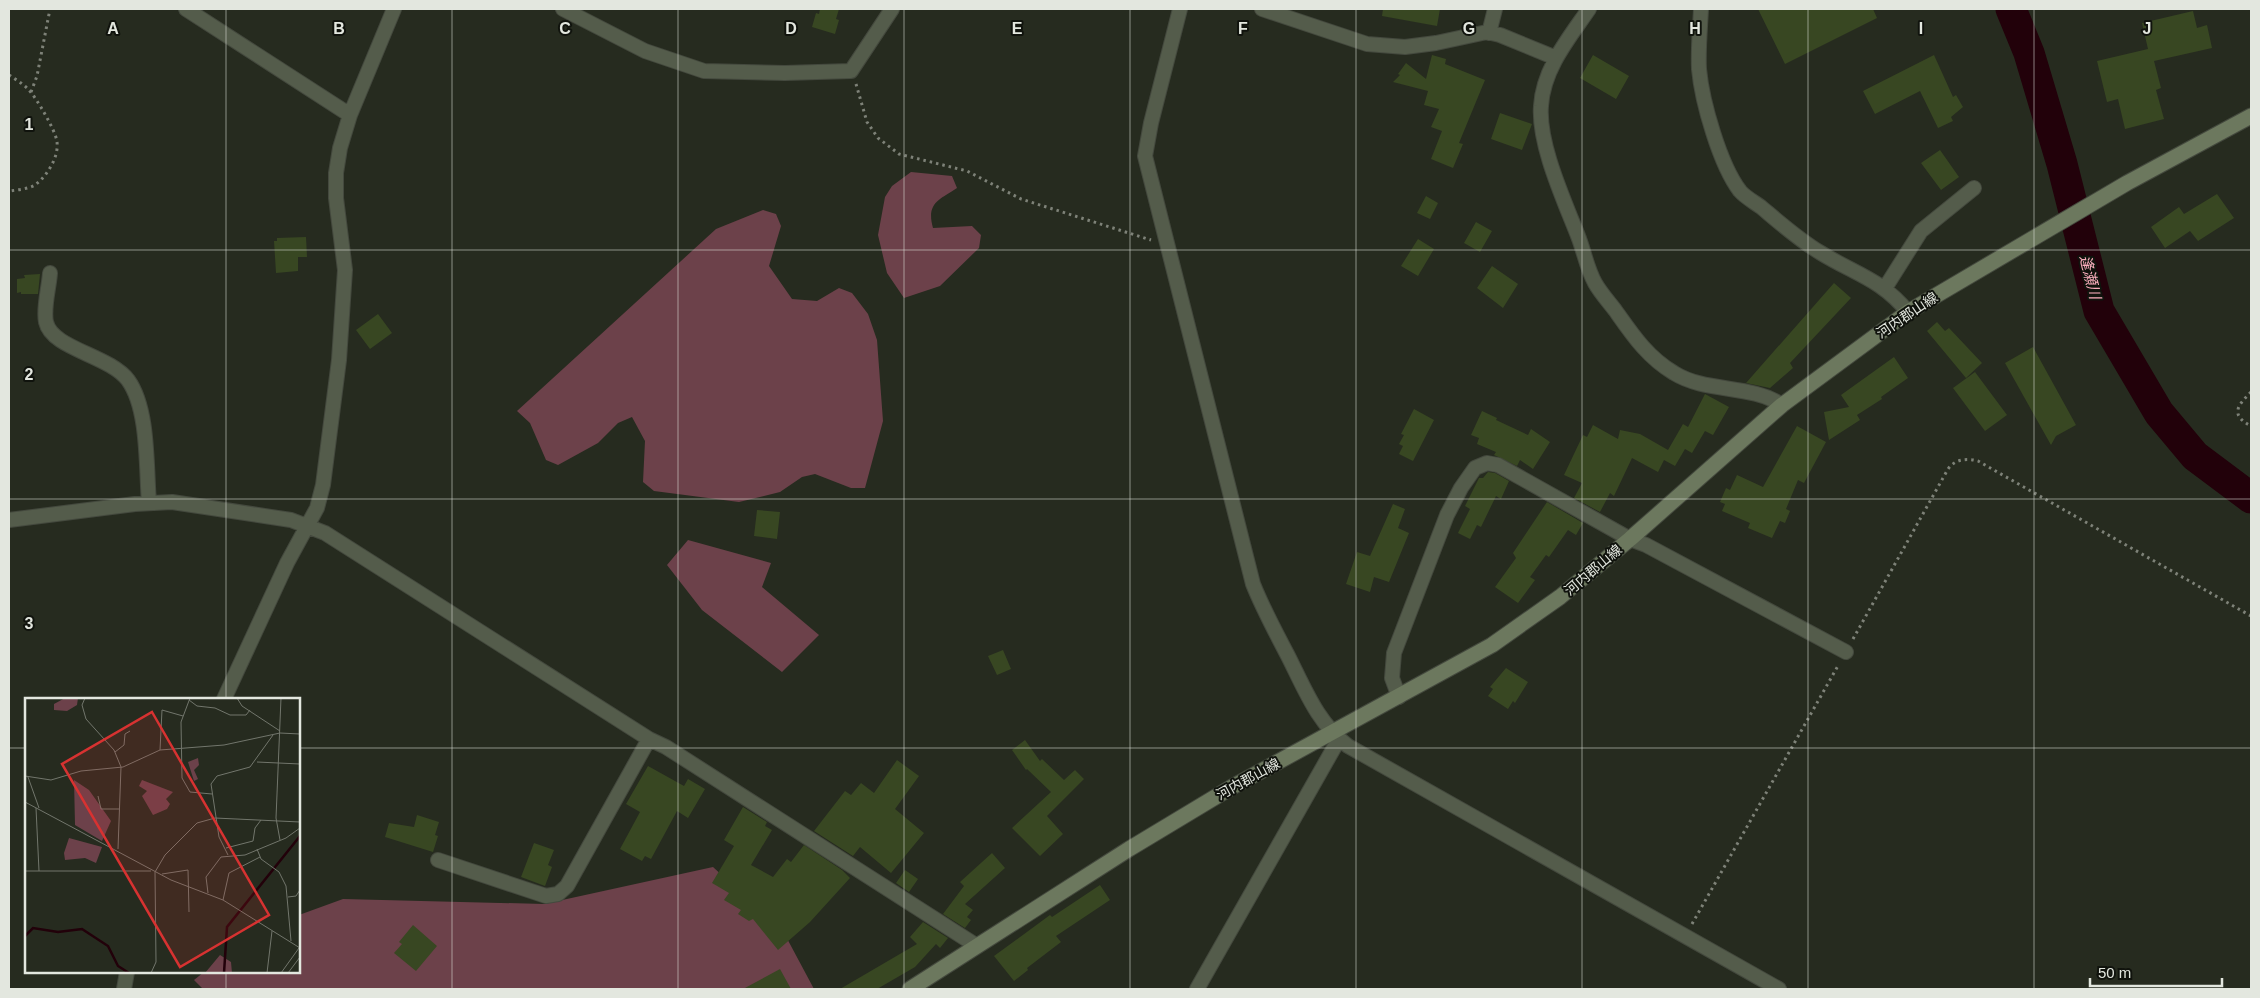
<svg xmlns="http://www.w3.org/2000/svg" width="2260" height="998" viewBox="0 0 2260 998" font-family="Arial,'Noto Sans JP',sans-serif">
<style>
.forest{fill:#6c414a}
.lines{fill:none;stroke-linecap:round;stroke-linejoin:round}
.river{stroke:#22010a;stroke-width:31}
.building{fill:#384722}
.minor-casing{stroke:#44493e;stroke-width:16}
.secondary-casing{stroke:#44493e;stroke-width:17}
.path{stroke:#7e8278;stroke-width:3;stroke-dasharray:2.5 4;stroke-linecap:butt}
.minor{stroke:#545c4b;stroke-width:14}
.secondary{stroke:#6c785e;stroke-width:15}
.grid{fill:none;stroke:#e3e7df;stroke-width:1;stroke-opacity:0.55}
.labels{text-anchor:middle;stroke-width:4;stroke-linejoin:round;paint-order:stroke}
.street-label{font-size:14px;fill:#e3e7df;stroke:#10130d}
.water-label{font-size:15px;font-style:italic;fill:#f8acbb;stroke:#10130d}
.inset-river{fill:none;stroke:#22010a;stroke-width:2.5}
.inset-road{fill:none;stroke:#72766c;stroke-width:1}
.view{fill:#d73231;fill-opacity:0.15;stroke:#d73231;stroke-width:2.5}
.inset-edge{fill:none;stroke:#e3e7df;stroke-width:2.5}
.grid-label{font-size:16px;text-anchor:middle;font-weight:bold;fill:#e3e7df;stroke:#10130d;stroke-width:4;stroke-linejoin:round;paint-order:stroke}
</style>
<rect width="100%" height="100%" fill="#262b1f"/>
<path class="forest" d="M911,172L952,176L957,188C939,200 926,203 933,228L972,226L981,235L979,248L940,286L904,298L887,273L878,235L885,197L892,186Z
M763,210L776,214L781,226L769,266L792,299L817,301L839,288L852,293L868,314L877,340L883,421L865,488H851L815,474L802,477L780,492L739,502L654,491L643,482L645,441L632,417L618,423L598,443L558,465L546,460L530,423L517,411L716,229Z
M688,540L771,563L762,587L819,635L782,672L702,610L667,565Z
M713,867L783,931L814,989H203L194,980L204,972H299V915L343,899L544,904Z"/>
<g class="lines">
<path class="river" d="M2011,9L2029,53L2062,164L2099,311L2159,413L2195,456L2251,498"/>
</g>
<path class="building" d="M820,9H839L836,19L839,20L835,34L812,27L816,13L819,14Z
M1383,9H1440L1437,26L1382,16Z
M1758,9H1873L1877,18L1785,64Z
M2193,11L2197,28L2207,25L2212,48L2154,61L2161,88L2156,90L2164,119L2125,129L2118,99L2107,102L2097,61L2148,49L2142,23Z
M1432,55L1446,59L1445,64L1485,80L1459,143L1463,144L1453,168L1431,159L1442,131L1431,127L1439,109L1424,105L1428,91L1393,82L1400,75L1398,74L1406,63L1426,79Z
M1593,55L1629,76L1616,99L1580,78Z
M1934,55L1953,97L1956,95L1963,107L1951,117L1953,121L1938,128L1920,91L1875,114L1863,91Z
M1500,113L1532,124L1522,150L1491,139Z
M1940,150L1959,177L1941,190L1921,163Z
M2217,194L2234,218L2198,241L2190,231L2165,248L2151,227L2179,207L2184,214Z
M1426,196L1438,203L1430,219L1417,213Z
M1476,222L1492,231L1480,252L1464,243Z
M306,237L307,257H298V271L276,273L274,241H277V238Z
M1418,239L1434,249L1418,276L1401,266Z
M1492,266L1518,284L1503,308L1477,288Z
M40,274L38,294H21V292L17,293V279L25,278L24,275Z
M1834,283L1851,298L1790,363L1793,368L1770,388L1746,383Z
M378,314L392,333L370,349L356,330Z
M1937,322L1945,331L1949,328L1982,363L1966,378L1927,331Z
M2033,347L2076,425L2056,436L2051,445L2005,363Z
M1894,357L1908,378L1881,397L1882,399L1857,415L1860,420L1829,440L1824,412L1849,407L1841,395Z
M1975,372L2007,415L1985,431L1953,388Z
M1705,394L1729,407L1713,435L1705,431L1692,453L1685,449L1675,466L1664,460L1658,472L1632,458L1614,496L1610,493L1600,512L1574,498L1582,483L1564,475L1583,435L1587,437L1593,425L1618,439L1620,430L1640,434L1668,450L1683,424L1688,427Z
M1414,409L1434,420L1413,461L1399,454L1403,446L1399,444L1404,435L1401,434Z
M1482,411L1497,418L1496,420L1528,435L1531,429L1550,442L1533,469L1520,460L1517,466L1494,455L1496,452L1477,444L1479,438L1471,435Z
M1797,426L1826,442L1804,483L1798,480L1786,509L1790,511L1785,523L1780,521L1772,538L1748,528L1750,523L1722,511L1725,504L1720,502L1726,488L1730,490L1737,475L1763,487Z
M1488,472L1495,473L1509,481L1501,499L1496,496L1481,527L1477,525L1470,539L1458,533L1470,509L1465,506L1479,478H1483Z
M1547,502L1583,523L1576,535L1568,530L1549,557L1546,555L1530,577L1535,580L1518,603L1495,587L1516,558L1513,553Z
M1393,504L1405,509L1398,528L1409,533L1389,582L1374,577L1370,592L1346,584L1357,552L1370,556Z
M757,510L780,512L777,539L754,536Z
M1003,650L1011,669L997,675L988,656Z
M1506,668L1528,682L1515,703L1513,701L1508,709L1488,696L1493,689L1490,687Z
M1025,740L1040,761L1042,759L1064,780L1075,770L1084,779L1047,816L1063,834L1040,856L1012,828L1051,792L1027,769L1026,770L1012,750Z
M897,760L919,776L895,809L924,833L891,873L860,847L853,856L814,831L845,791L851,795L861,783L874,793Z
M648,766L684,786L688,779L705,789L688,818L677,811L651,859L645,856L642,861L620,849L640,812L626,804Z
M743,807L767,822L765,826L772,830L751,865L773,877L787,859L791,862L804,845L842,870L850,878L810,922L778,950L753,919L749,921L738,914L741,910L724,900L729,893L712,883L734,846L724,840Z
M417,815L439,822L435,835L438,836L433,852L385,837L389,823L414,827Z
M534,843L554,850L548,865L552,867L545,886L521,877Z
M992,853L1005,868L965,904L973,910L967,917L971,920L965,928L943,914L964,886L960,882Z
M905,870L918,879L909,892L896,883Z
M1100,885L1110,900L1056,936L1061,942L1027,968L1028,970L1014,981L994,956L1050,915L1052,917Z
M923,922L948,938L940,948L936,944L915,967L877,989H840L917,944L910,937Z
M413,925L437,946L416,971L394,953L402,944L399,942Z
M780,969L791,989H743Z"/>
<g class="lines">
<g class="minor-casing">
<path id="minor" d="M186,9L350,115
M563,9L645,51L704,71L785,73L851,71L892,9
M1180,9L1151,123L1145,156L1253,584C1263,609 1275,631 1287,654C1304,687 1317,723 1348,746L1779,989
M1262,9L1367,44L1405,47L1436,43L1487,32L1500,35L1556,58
M1589,9C1569,38 1543,69 1541,106C1538,144 1564,200 1578,236C1584,251 1587,269 1595,283C1600,292 1608,301 1615,310C1632,334 1647,357 1674,373C1706,393 1750,384 1782,405
M1701,9C1700,29 1698,50 1699,69C1702,102 1720,165 1740,191C1745,197 1754,202 1761,207C1780,223 1799,240 1821,253C1855,274 1881,279 1908,312
M1489,33L1495,9
M50,273C49,288 43,308 46,322C52,349 109,355 128,380C149,409 146,467 149,503
M1885,288L1921,231L1974,188
M9,520L135,504L172,502L291,520L325,533L649,739L666,747L977,946
M1399,697L1392,678L1394,653L1447,515L1461,488L1475,468L1487,463L1498,465L1630,539L1646,545L1846,652
M224,699L287,563L317,508L323,485L339,360L345,270L336,198V173L340,148L350,115L394,9
M438,860L546,896L558,894L567,886L649,739
M124,989L127,972
M1197,989L1339,739"/>
</g>
<g class="secondary-casing">
<path id="secondary" d="M910,989L1129,849L1232,787L1492,645L1560,597L1630,539L1782,405L1908,312L2127,183L2251,116"/>
</g>
<path class="path" d="M9,75C15,79 22,83 28,89C36,97 56,131 57,142C59,157 47,176 35,185C28,189 17,190 9,191
M856,84L867,122L878,138L899,154L967,171L1021,199L1151,240
M31,92L37,76L50,9
M2251,392C2237,406 2230,415 2251,426
M1853,639L1948,469C1955,459 1967,458 1978,461L2251,616
M1692,924L1839,664"/>
<use href="#minor" class="minor"/>
<use href="#secondary" class="secondary"/>
</g>
<path class="grid" d="M226,9V699M452,9V989M678,9V989M904,9V989M1130,9V989M1356,9V989M1582,9V989M1808,9V989M2034,9V989M9,250H2251M9,499H2251M9,748H26M299,748H2251M226,972V989"/>
<g class="labels">
<g class="street-label">
<text transform="translate(1907 315) rotate(-34)" y="5">河内郡山線</text>
<text transform="translate(1593 570) rotate(-40)" y="5">河内郡山線</text>
<text transform="translate(1248 779) rotate(-29)" y="5">河内郡山線</text>
</g>
<g class="water-label">
<text transform="translate(2090 277) rotate(76)" y="5">逢瀬川</text>
</g>
</g>
<g transform="translate(25 698)">
<rect width="275" height="275" fill="#262b1f"/>
<path d="M40,0H53L52,7L42,13L29,12V6ZM173,60L174,67L169,72L173,81L169,83L163,64ZM49,82L64,92L86,123L77,143L50,127ZM117,82L148,94L141,101L145,106L142,111L128,117L117,98L122,93L114,88ZM44,140L77,149L71,165L60,160L40,162L39,155ZM195,257L206,264L207,275H180Z" fill="#6c414a"/>
<path class="inset-river" d="M0,238L8,230L33,234L57,231L83,248L93,268L104,275M199,275L202,229L275,138"/>
<path class="inset-road" d="M60,0L57,7L61,21L89,52L96,69L93,151M165,0L156,24L157,80L165,94L187,96M212,0L217,8L255,33M164,2L172,8L190,10L205,17H221L225,12M135,52L137,12L158,18M90,54L99,47L100,36L105,33M232,64L275,66M0,78L26,82L56,73L98,69L135,52L199,47L255,35L275,36M3,79L14,110M73,98L76,111H94M0,104L146,182L198,202L275,250M11,110L14,173M255,142L251,120L256,0M201,150L228,143L230,130L236,122M232,151L236,161L254,174L261,188L266,243M203,157L194,139L186,86L192,78L225,69L248,37M0,173H126M137,176L163,172L164,214M183,195L181,179L196,159L220,157L261,140L275,130M263,199L271,198L275,192M198,202L204,175L235,159M126,275L131,264L130,174L140,157L172,125L190,120L275,124M242,275L247,233M256,275L274,250M263,275L275,259"/>
<path class="view" d="M127,14L244,217L155,269L37,66Z"/>
<rect width="275" height="275" class="inset-edge"/>
</g>
<g class="grid-label">
<text x="113" y="34">A</text>
<text x="339" y="34">B</text>
<text x="565" y="34">C</text>
<text x="791" y="34">D</text>
<text x="1017" y="34">E</text>
<text x="1243" y="34">F</text>
<text x="1469" y="34">G</text>
<text x="1695" y="34">H</text>
<text x="1921" y="34">I</text>
<text x="2147" y="34">J</text>
<text x="29" y="130">1</text>
<text x="29" y="380">2</text>
<text x="29" y="629">3</text>
</g>
<rect width="2260" height="998" fill="none" stroke="#e3e7df" stroke-width="20"/>
<path d="M2090 978v8h132v-8" fill="none" stroke="#e3e7df" stroke-width="2.5"/>
<text x="2098" y="978" font-size="15" fill="#e3e7df" stroke="#10130d" stroke-width="4" paint-order="stroke">50 m</text>
</svg>
